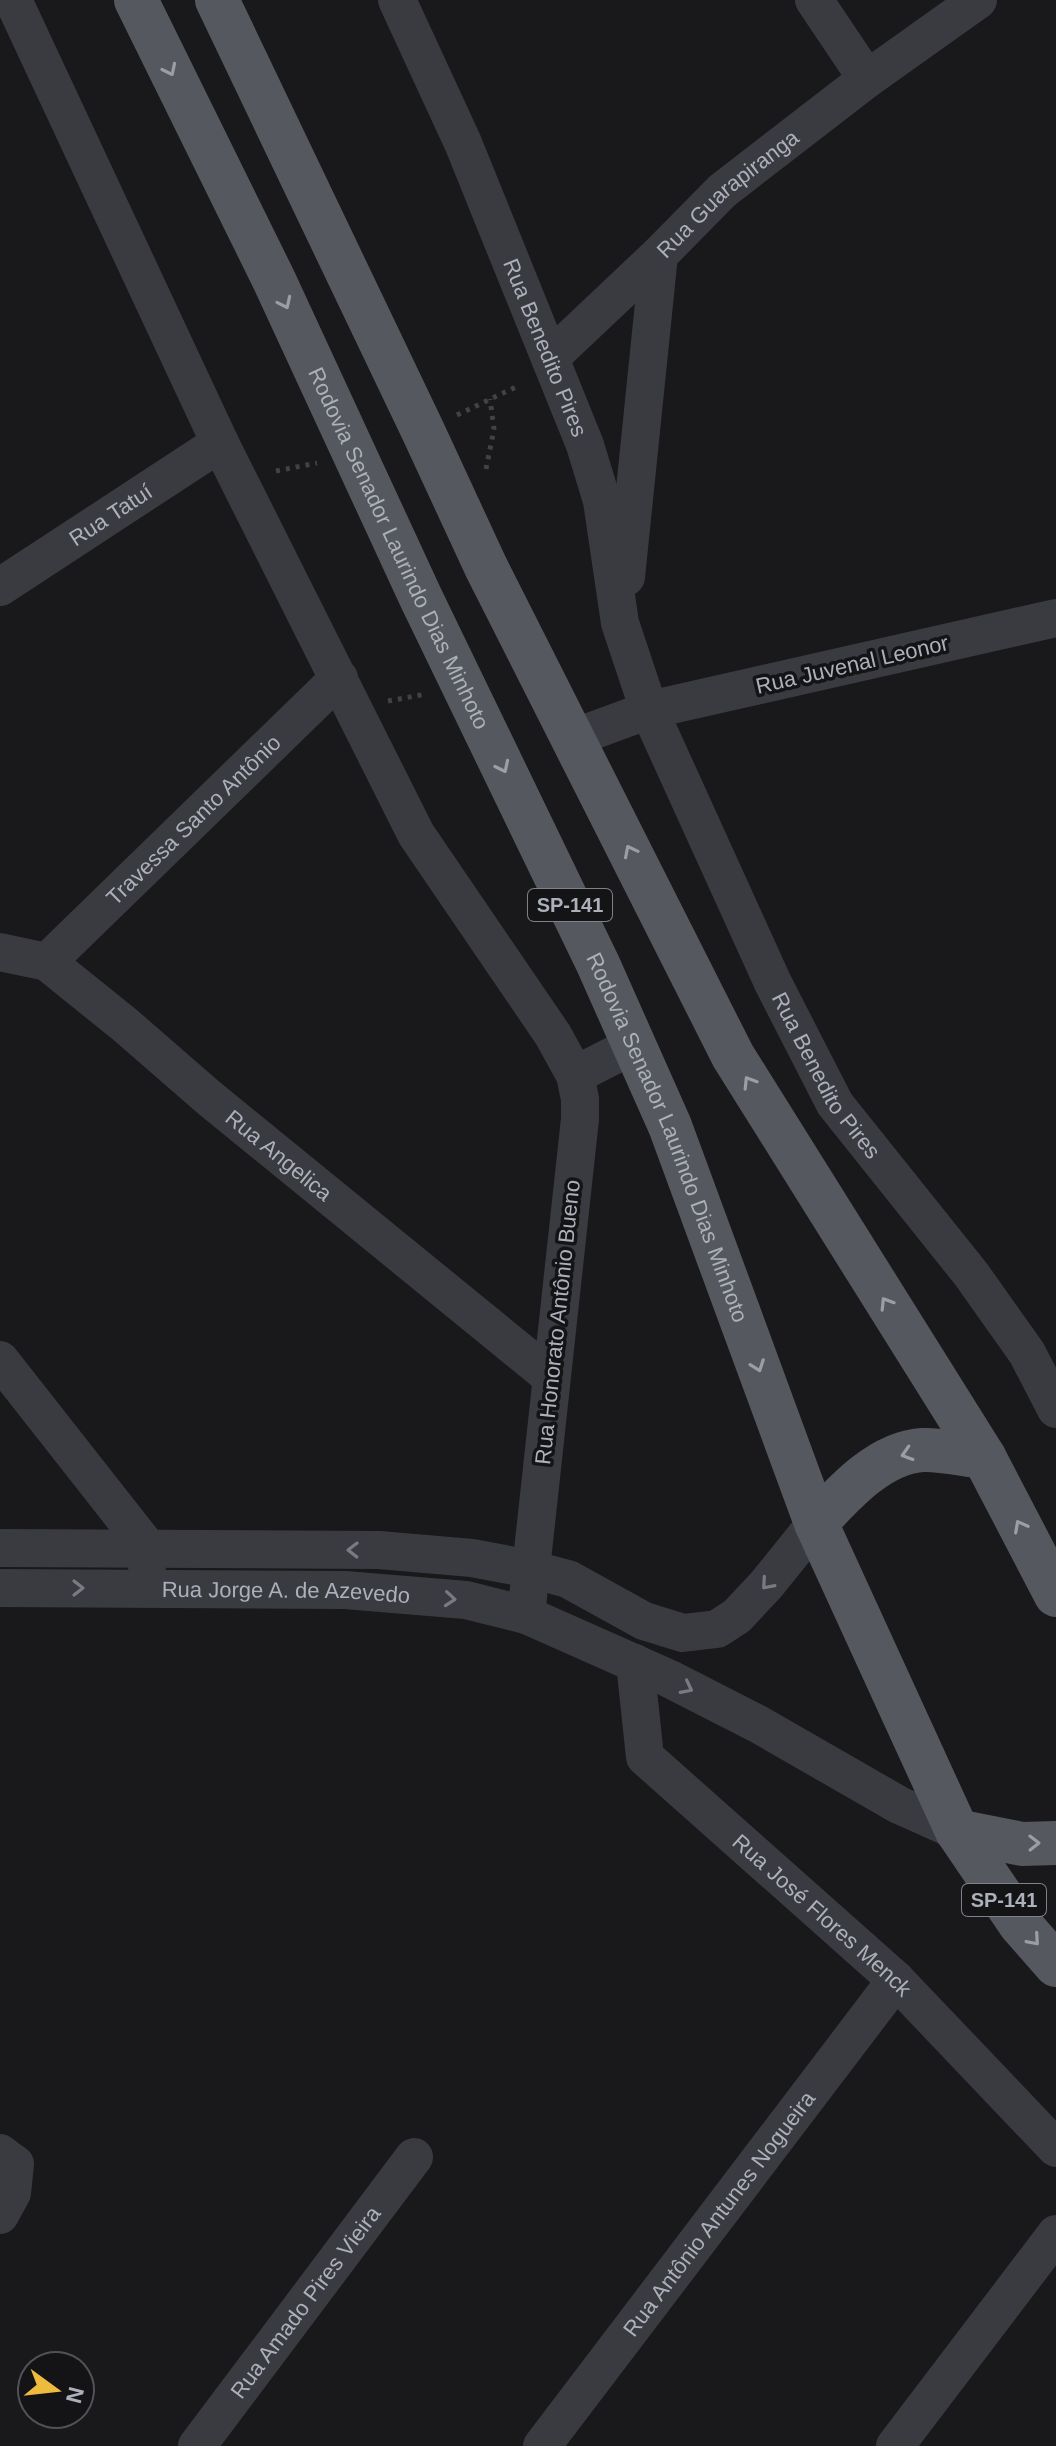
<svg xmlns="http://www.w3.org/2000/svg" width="1056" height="2446" viewBox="0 0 1056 2446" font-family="Arial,sans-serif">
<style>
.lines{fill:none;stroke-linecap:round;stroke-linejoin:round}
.path{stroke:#404247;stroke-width:5;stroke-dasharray:4 6;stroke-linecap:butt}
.minor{stroke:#3a3b40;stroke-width:38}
.primary{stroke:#56585f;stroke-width:44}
.oneway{stroke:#9b9ea9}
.oneway2{stroke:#797b84}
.labels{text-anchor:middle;stroke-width:7;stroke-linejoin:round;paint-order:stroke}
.shield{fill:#141416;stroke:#7e818a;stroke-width:2}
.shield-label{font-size:20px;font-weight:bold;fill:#acb0bb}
.street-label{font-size:22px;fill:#acb0bb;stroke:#141416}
</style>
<rect width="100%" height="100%" fill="#19191b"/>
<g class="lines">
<path class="path" d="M457,415L520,385
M486,469L494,429L490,399
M276,471L317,463
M388,701L426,694"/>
<g class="minor">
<path d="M13,0L220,443L416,834L553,1035L575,1075L580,1099V1119L526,1615"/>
<path id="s1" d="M397,0L463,143L585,445L602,501L620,623L649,710L573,738"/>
<path d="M814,0L867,79"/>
<path d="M550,358L659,255"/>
<path id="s2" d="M626,577L659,255L722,191L867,79L978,0"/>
<path id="s3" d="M0,587L220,443"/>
<path id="s4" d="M1056,618L649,710L773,983L835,1104L971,1274L1027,1353L1056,1409"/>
<path id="s5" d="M0,952L47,962L124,1024L208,1097L550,1376"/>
<path id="s6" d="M47,962L339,678"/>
<path d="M575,1075L634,1045"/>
<path d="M0,1360L147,1547V1567"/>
<path d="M0,1548L379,1550L472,1558L530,1569L568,1579L644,1621L683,1633L717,1629L737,1616L766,1585L816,1523"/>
<path id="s7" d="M0,1588L345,1590L466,1600L526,1615L668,1678L758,1724L899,1805L957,1831"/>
<path id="s8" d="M635,1663L645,1757L896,1980L1056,2148"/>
<path d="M0,2153L15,2164L12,2193L0,2215"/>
<path id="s9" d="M197,2446L414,2157"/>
<path id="s10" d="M542,2446L896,1980"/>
<path d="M895,2446L1056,2234"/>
</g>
<g class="primary">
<path id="s11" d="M136,0L274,280L421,598L598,964L670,1126L816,1523L957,1831L1020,1924L1056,1965"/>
<path d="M217,0L423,431L486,567L733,1056L984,1457L1056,1595"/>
<path d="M816,1523C843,1494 879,1453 922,1450C941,1449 964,1455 984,1457"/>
<path d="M957,1831L1022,1844L1056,1843"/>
</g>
</g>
<defs><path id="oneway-chevron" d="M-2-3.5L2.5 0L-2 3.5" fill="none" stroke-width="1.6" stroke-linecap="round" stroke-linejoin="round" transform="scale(2)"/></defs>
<g class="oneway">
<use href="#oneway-chevron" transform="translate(170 70) rotate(64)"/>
<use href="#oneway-chevron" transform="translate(285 303) rotate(65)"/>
<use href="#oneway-chevron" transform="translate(503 767) rotate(64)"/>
<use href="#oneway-chevron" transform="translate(630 851) rotate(-117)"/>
<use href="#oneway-chevron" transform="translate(749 1082) rotate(-122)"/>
<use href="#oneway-chevron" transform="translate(886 1303) rotate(-122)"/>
<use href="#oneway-chevron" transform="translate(758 1366) rotate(70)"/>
<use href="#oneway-chevron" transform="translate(907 1454) rotate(163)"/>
<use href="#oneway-chevron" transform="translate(1020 1526) rotate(-118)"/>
<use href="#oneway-chevron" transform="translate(1034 1843) rotate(-1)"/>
<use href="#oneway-chevron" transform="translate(1034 1940) rotate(49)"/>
</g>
<g class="oneway2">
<use href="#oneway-chevron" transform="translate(353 1550) rotate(-179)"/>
<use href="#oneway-chevron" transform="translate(767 1584) rotate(131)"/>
<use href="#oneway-chevron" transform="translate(78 1588)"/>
<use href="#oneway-chevron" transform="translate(450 1599) rotate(5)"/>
<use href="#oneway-chevron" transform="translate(687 1688) rotate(27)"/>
</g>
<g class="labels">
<g class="shield">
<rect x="528" y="889" width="84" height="32" rx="6"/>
<rect x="962" y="1884" width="84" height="32" rx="6"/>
</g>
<g class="shield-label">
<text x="570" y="912">SP-141</text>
<text x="1004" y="1907">SP-141</text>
</g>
<g class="street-label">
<text dy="8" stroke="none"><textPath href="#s2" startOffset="416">Rua Guarapiranga</textPath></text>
<text dy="8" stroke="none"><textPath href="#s1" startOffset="378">Rua Benedito Pires</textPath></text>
<text dy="8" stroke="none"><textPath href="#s3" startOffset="132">Rua Tatuí</textPath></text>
<text dy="8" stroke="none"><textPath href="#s11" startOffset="608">Rodovia Senador Laurindo Dias Minhoto</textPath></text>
<text transform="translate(852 664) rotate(-13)" y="8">Rua Juvenal Leonor</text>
<text dy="8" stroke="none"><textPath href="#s6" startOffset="204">Travessa Santo Antônio</textPath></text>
<text dy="8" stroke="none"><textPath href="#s4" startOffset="824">Rua Benedito Pires</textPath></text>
<text dy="8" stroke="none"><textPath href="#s11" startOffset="1256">Rodovia Senador Laurindo Dias Minhoto</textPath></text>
<text dy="8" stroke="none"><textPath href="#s5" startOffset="350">Rua Angelica</textPath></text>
<text transform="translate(557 1322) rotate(-84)" y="8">Rua Honorato Antônio Bueno</text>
<text dy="8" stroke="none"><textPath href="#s7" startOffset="286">Rua Jorge A. de Azevedo</textPath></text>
<text dy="8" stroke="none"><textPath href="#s8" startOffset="332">Rua José Flores Menck</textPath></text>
<text dy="8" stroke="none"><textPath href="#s10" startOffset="292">Rua Antônio Antunes Nogueira</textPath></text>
<text dy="8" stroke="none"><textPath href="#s9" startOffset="180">Rua Amado Pires Vieira</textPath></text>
</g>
</g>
<g transform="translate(56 2390) rotate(105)"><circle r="38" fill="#141416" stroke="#515258" stroke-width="2"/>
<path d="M0-6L14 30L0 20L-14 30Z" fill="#eebb3e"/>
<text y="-12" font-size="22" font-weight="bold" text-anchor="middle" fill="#acb0bb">N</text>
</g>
</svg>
